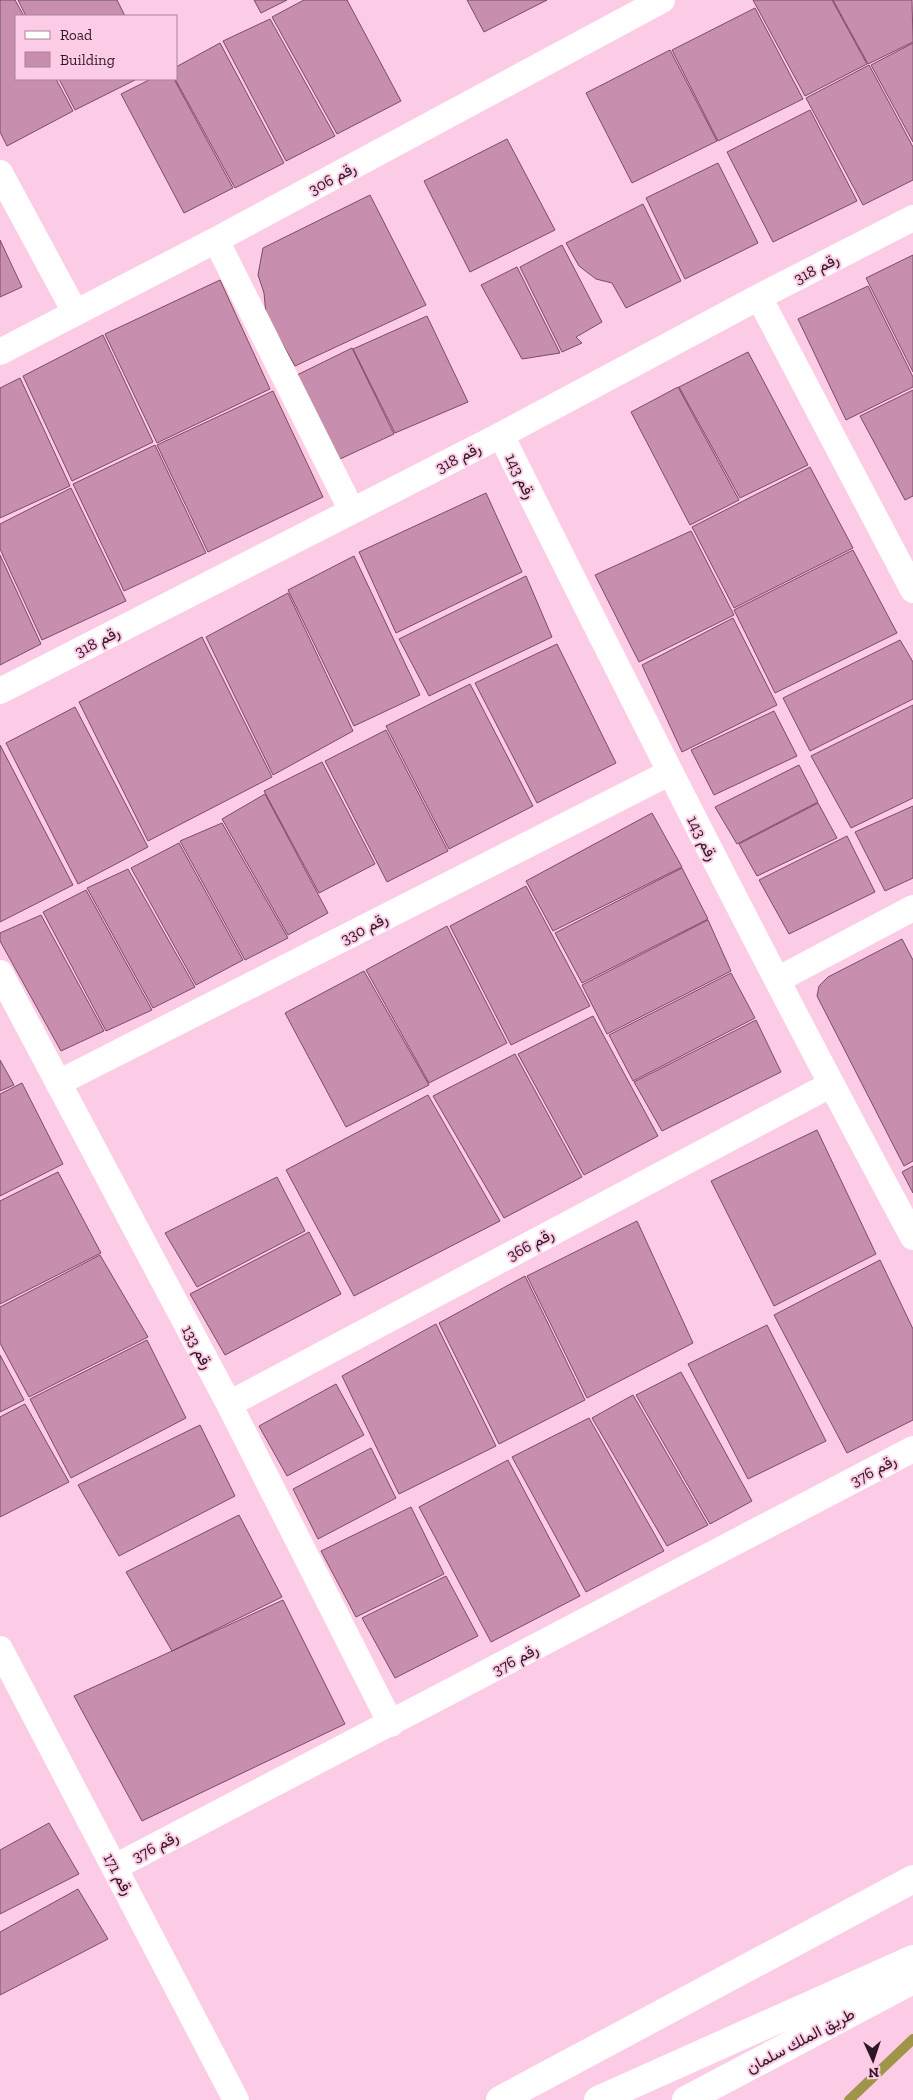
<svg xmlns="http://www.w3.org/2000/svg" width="913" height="2100" viewBox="0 0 913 2100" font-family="'Zilla Slab',Vazirmatn,serif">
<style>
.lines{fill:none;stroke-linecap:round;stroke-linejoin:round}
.stream{stroke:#9f9449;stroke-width:10}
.building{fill:#c78fad;stroke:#7d4a67}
.street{stroke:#fff;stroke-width:26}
.secondary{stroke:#fff;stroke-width:28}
.highway{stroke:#fff;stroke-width:28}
.labels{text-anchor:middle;stroke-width:4;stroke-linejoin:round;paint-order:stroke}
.street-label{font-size:16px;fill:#2e1824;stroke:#fccbe5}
</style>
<rect width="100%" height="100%" fill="#fccbe5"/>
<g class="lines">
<path class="stream" d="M849,2100L913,2039"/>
</g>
<path class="building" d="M0,0H15L24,16H16V79H56L73,111L7,146L0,132Z
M18,0H117L125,16H26Z
M254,0H287L261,13Z
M304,0H347L401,101L337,134L272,17Z
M467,0H547L484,32Z
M753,0H832L867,64L805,96Z
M833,0H912L913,42L868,64Z
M755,8L803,99L718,141L672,50Z
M270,19L335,136L286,161L223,41Z
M220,43L284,163L235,188L175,79L176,67Z
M913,43V142L871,65Z
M670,50L717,141L632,183L586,93Z
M869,65L913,147V180L863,205L806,98Z
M59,79H137L75,110Z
M151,79H174L233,188L184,213L121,94Z
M810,110L857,201L773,242L727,152Z
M507,139L555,230L470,272L424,181Z
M718,163L758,243L685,279L646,198Z
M370,195L426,305L295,366L266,315L264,293L258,275L263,248Z
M643,204L681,281L626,308L612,283L596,279L579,266L566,243Z
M0,240L22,287L0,297Z
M562,245L602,322L576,337L582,343L562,352L520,267Z
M913,255V372L866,278Z
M517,267L560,353L522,359L481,285Z
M220,280L270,389L157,443L105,334Z
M868,286L913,377V387L846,420L798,319Z
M427,316L468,402L395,433L353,349Z
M103,335L153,442L72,481L23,376Z
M352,348L394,434L340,459L297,375Z
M748,352L808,465L740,498L679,387Z
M20,378L70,486L0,518V388Z
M678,387L739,500L690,525L631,412Z
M913,390V496L905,500L860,416Z
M273,391L323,497L208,552L157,445Z
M155,445L206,553L124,591L73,484Z
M810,467L853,548L734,608L692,527Z
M71,488L126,601L42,640L0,549V524Z
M486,493L522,572L396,633L359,552Z
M691,531L734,615L639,662L595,575Z
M853,550L897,633L775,693L734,610Z
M0,555L41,644L0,665Z
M354,556L420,695L354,726L288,590Z
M526,576L552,637L429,696L399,639Z
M288,593L353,731L273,775L206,637Z
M733,618L777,705L682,752L642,665Z
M202,637L272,777L148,841L79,702Z
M900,640L913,662V699L810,751L783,698Z
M557,644L616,763L537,803L475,683Z
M470,684L533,806L449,849L386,726Z
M913,705V798L851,828L811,756Z
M75,707L148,847L78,884L6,743Z
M774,711L797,756L714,795L691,750Z
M386,730L448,851L387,882L325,761Z
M0,745L73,885L0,922Z
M322,762L375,864L319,893L264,791Z
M799,765L818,802L737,844L715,807Z
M265,794L328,913L288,935L222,819Z
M818,803L837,838L757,876L739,844Z
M913,806V878L885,891L855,832Z
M652,813L682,867L553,931L526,881Z
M222,823L288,938L245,960L180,841Z
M847,836L875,892L789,934L759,880Z
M179,843L243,960L196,985L131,868Z
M682,868L708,919L582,983L555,933Z
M128,869L195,987L153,1008L87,888Z
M526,886L590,1006L511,1045L450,926Z
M86,890L152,1010L106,1031L43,912Z
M41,915L104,1031L61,1051L0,941V933Z
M708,920L731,971L607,1034L582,985Z
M447,926L507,1043L429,1083L366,970Z
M902,939L913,960V1161L904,1166L817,996L819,986L828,977Z
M364,971L429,1085L346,1127L285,1013Z
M731,973L755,1018L633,1081L609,1035Z
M593,1016L658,1136L584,1175L518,1054Z
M756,1020L781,1072L662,1131L634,1082Z
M515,1054L582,1177L504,1218L433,1096Z
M0,1060L14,1085L0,1091Z
M22,1083L63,1164L0,1196V1094Z
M428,1095L500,1221L354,1296L286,1170Z
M817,1130L876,1254L774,1306L711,1181Z
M913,1166V1193L902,1172Z
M58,1172L101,1253L0,1304V1201Z
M277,1177L305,1231L197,1287L165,1233Z
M637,1221L693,1343L587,1398L527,1276Z
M309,1232L341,1294L225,1355L190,1294Z
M100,1255L148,1337L29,1397L0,1343V1307Z
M880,1260L913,1329V1420L847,1453L774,1315Z
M525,1276L585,1400L499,1444L439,1323Z
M436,1324L496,1446L399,1494L342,1376Z
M767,1325L826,1441L748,1479L688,1364Z
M147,1340L186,1418L71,1478L30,1399Z
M0,1355L24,1400L0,1412Z
M681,1372L752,1501L710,1524L636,1395Z
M336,1384L364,1435L287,1476L259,1426Z
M633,1395L708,1525L667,1546L592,1418Z
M25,1404L69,1482L0,1517V1417Z
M589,1418L664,1551L586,1592L512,1457Z
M200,1425L235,1496L119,1556L78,1485Z
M371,1448L396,1498L318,1539L293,1489Z
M508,1460L580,1596L491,1642L419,1507Z
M411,1507L444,1574L356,1617L321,1551Z
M239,1515L282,1597L172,1651L126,1572Z
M446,1576L478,1636L395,1678L362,1618Z
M283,1600L345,1724L142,1821L74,1696Z
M49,1823L79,1874L0,1914V1850Z
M78,1889L108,1939L0,1995V1932Z"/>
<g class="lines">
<path class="street" d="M0,173L75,312
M216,240L352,511
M759,297L913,590
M0,352L216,240L662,0
M501,435C635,704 770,972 913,1237
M0,691L501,435L759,297L913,218
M0,973L229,1404L391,1724
M777,980L913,908
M58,1083L669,773
M229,1404L830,1085
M0,1649L236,2100
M115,1867L913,1449"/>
<path class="secondary" d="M500,2100L913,1879"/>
<path class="highway" d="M598,2100L913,1959
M686,2100L913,1980"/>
</g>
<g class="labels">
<g class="street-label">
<text transform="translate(332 178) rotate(-28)" y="6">رقم 306</text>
<text transform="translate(816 268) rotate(-27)" y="6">رقم 318</text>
<text transform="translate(458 457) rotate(-27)" y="6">رقم 318</text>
<text transform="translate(521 476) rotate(64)" y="6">رقم 143</text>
<text transform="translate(97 641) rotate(-27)" y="6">رقم 318</text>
<text transform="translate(703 838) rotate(63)" y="6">رقم 143</text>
<text transform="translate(364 928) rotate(-27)" y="6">رقم 330</text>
<text transform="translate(530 1244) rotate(-28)" y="6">رقم 366</text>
<text transform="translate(198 1347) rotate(62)" y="6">رقم 133</text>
<text transform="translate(873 1470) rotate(-28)" y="6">رقم 376</text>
<text transform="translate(515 1659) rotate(-28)" y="6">رقم 376</text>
<text transform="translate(155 1846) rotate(-27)" y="6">رقم 376</text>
<text transform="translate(119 1874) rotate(62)" y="6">رقم 171</text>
<text transform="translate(800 2040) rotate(-28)" y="6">طريق الملك سلمان</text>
</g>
</g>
<rect x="15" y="15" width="162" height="65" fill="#fccbe5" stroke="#aa8398"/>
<rect x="25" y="31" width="25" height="8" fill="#ffffff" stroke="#aa8398"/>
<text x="60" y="40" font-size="15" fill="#2e1824">Road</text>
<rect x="25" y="52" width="25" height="15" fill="#c78fad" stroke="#aa8398"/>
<text x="60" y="65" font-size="15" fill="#2e1824">Building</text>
<g transform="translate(873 2060) rotate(177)" stroke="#fccbe5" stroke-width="4" paint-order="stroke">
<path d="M0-4L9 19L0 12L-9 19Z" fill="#2e1824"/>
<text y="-8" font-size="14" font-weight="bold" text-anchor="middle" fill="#2e1824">N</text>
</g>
</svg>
